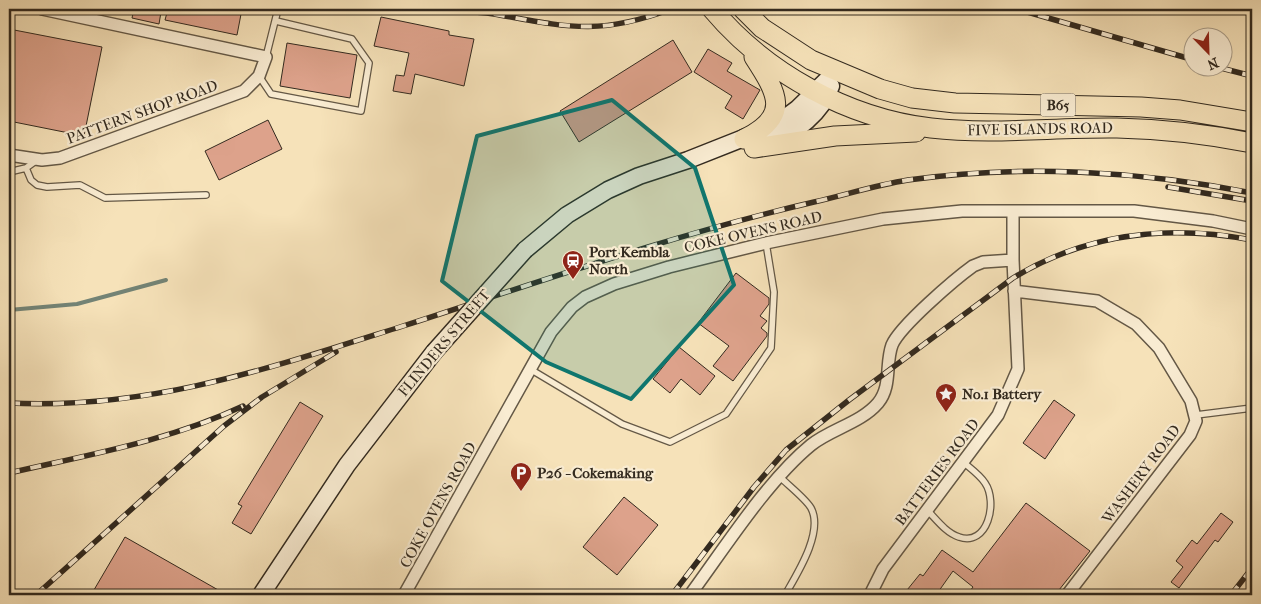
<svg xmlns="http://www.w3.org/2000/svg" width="1261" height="604" viewBox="0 0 1261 604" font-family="'IM FELL French Canon',serif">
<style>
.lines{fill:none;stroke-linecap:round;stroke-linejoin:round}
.stream{stroke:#738375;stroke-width:4}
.building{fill:#dda28b;stroke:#332a1f}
.lane-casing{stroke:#645846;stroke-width:8}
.street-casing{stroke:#645846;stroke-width:14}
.secondary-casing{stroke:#332a1f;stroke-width:19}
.primary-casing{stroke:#332a1f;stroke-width:21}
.lane{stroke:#f9ecd2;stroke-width:5.5}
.street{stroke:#f9ecd2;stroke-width:11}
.secondary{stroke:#f9ecd2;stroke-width:16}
.primary{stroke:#f6e2b9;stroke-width:19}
.rail-casing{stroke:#332a1f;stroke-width:5.5}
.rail{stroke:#f9ecd2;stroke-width:4;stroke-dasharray:11;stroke-linecap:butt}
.secondary-bridge-casing{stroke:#332a1f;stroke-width:19;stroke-linecap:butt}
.secondary-bridge{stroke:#f9ecd2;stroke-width:16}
.marked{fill:#0f766e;fill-opacity:0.2;stroke:#0f766e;stroke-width:4;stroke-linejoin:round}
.labels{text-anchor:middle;stroke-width:4.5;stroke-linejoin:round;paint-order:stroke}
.shield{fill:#f9ecd2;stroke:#6e6455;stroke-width:1}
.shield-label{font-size:14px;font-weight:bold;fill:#332a1f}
.street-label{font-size:15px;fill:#332a1f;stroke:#f9ecd2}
.poi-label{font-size:15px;font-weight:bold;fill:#332a1f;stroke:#f9ecd2;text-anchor:start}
</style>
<rect width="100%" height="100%" fill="#f6e2b9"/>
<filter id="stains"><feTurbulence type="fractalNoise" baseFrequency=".004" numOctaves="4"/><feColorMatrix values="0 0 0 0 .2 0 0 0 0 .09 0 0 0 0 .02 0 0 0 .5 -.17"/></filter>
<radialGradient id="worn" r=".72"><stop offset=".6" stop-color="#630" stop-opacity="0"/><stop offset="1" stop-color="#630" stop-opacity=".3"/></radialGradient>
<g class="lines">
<path class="stream" d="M9,310L77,304L166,280"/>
</g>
<path class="building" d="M134,9L161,12L159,24L132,18Z
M168,9H242L237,35L165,20Z
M381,17L449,31V35L474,39L464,86L415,74L411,94L393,91L396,75L404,76L409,53L374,46Z
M9,29L102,47L84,136L9,121Z
M673,40L692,72L579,142L560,111Z
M287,43L357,55L350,98L280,86Z
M708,49L732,63L727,71L760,90L743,119L725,108L732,96L694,72Z
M268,120L282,149L219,180L205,151Z
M736,273L769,298V304L760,316L767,321L761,328L767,333V336L733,381L713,366L729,346L698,323Z
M679,347L715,376L700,395L681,379L670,393L653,379Z
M1054,400L1075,415L1045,459L1023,443Z
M300,402L323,416L251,534L232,523L242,506L238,504Z
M624,497L658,525L617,575L583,547Z
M1026,503L1090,551L1055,595H967L973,587L953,571L936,595H903L920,574L923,576L942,550L973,572Z
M1221,513L1233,522L1218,542L1215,540L1179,588L1171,582L1183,567L1176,561L1192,540L1197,544Z
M125,537L227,595H91Z"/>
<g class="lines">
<g class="lane-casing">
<path id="lane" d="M266,57L278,9
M259,76L271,94L361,111L369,63L352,39L276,21
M26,168L31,180L37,185L47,187L80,185L105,198L206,195
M9,172L26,168L37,160
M530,369L622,424L670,442L726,414L771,348L774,292L766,243
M1196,415L1252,408
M780,477C788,485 806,499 811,508C824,532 797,574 785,595
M927,510C936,519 946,533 959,537C988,547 998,502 985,483C980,475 970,468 963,462"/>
</g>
<g class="street-casing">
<path id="street" d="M9,155L42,160L60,158L244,91L259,76L266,57L42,9
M1014,291L1097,301L1136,324L1159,348L1191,401L1196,421L1190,435L1067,595
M404,595L551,332L572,307L585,297L614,284L669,267L766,243L883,219L962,211H1134L1213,221L1252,229
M690,595C724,549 767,481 811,445C831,429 861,423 878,403C892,386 885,364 892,345C900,326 955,279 973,266L983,262L1013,260
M870,595L883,569L998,415L1018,369L1013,260V213"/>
</g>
<g class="secondary-casing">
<path id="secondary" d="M770,143C796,133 822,113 831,86
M525,250L567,215L608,190L639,176L688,160L774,126L797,109L836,71
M261,595L347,465L434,352"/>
</g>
<g class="primary-casing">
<path id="primary" d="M712,9C766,73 847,118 931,128C992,135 1055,127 1117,128C1162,129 1207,134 1252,143
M743,9L762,28L811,60L880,89L912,98L955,103L1141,107L1180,110L1252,122
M744,139C791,116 778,94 754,57
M754,148L835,136L916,132"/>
</g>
<use href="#lane" class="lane"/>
<use href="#street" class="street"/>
<use href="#secondary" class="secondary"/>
<use href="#primary" class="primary"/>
<g class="rail-casing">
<path id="rail" d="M332,9L435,10
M428,9C450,11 472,11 494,14C567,27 599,36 671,9
M1017,9L1194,60
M1221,68L1252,76
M1168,187L1252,201
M9,403C150,410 270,368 403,326C539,282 675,234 814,202C845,195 876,185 908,180C1021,164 1141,171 1252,193
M9,473C87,455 169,441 243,406
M36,595L224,426L262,397L336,352
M672,595L754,487L786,450L849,400L1013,278C1087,233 1168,224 1252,240
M1231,595L1252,568
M1245,595L1252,586"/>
</g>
<use href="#rail" class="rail"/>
<g class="secondary-bridge-casing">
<path id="secondary-bridge" d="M434,352L525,250"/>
</g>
<use href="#secondary-bridge" class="secondary-bridge"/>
</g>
<path class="marked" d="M612,100L695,168L734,285L631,399L546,362L442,281L477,136Z"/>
<defs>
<g id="station-pin" transform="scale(1.125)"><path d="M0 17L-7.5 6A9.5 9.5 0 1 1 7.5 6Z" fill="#8f2418" stroke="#f9ecd2"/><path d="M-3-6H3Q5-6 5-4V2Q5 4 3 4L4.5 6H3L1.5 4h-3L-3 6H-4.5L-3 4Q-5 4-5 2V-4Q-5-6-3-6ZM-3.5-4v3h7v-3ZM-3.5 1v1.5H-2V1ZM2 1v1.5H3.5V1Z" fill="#fff"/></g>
<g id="sight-pin" transform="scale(1.125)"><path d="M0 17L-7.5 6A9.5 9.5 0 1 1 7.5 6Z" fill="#8f2418" stroke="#f9ecd2"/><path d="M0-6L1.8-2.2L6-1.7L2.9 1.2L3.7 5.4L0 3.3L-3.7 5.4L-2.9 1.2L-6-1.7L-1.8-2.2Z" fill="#fff"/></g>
<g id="parking-pin" transform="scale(1.125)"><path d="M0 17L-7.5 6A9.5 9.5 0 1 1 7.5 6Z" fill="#8f2418" stroke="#f9ecd2"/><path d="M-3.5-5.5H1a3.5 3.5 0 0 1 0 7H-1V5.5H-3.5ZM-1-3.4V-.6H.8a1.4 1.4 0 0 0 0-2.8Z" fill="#fff"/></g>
</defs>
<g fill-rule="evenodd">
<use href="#station-pin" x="573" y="261"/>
<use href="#sight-pin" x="946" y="394"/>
<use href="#parking-pin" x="521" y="473"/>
</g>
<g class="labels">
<rect class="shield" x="1040.5" y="93.5" width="35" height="23" rx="4"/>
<g class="shield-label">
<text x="1058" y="110">B65</text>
</g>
<g class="street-label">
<text transform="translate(142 112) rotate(-20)" y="5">PATTERN SHOP ROAD</text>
<text transform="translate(1040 129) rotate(-1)" y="5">FIVE ISLANDS ROAD</text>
<text transform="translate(753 232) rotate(-13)" y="5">COKE OVENS ROAD</text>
<text transform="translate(444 343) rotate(-50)" y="5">FLINDERS STREET</text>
<text transform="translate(937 472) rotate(-53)" y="5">BATTERIES ROAD</text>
<text transform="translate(1141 474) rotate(-53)" y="5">WASHERY ROAD</text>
<text transform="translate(438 505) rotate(-61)" y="5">COKE OVENS ROAD</text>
</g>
<g class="poi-label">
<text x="589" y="257">Port Kembla<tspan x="589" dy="17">North</tspan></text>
<text x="962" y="399">No.1 Battery</text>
<text x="537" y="478">P26 - Cokemaking</text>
</g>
</g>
<rect width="1261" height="604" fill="none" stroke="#f6e2b9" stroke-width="30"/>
<rect x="10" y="10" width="1241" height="584" fill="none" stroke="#332a1f" stroke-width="2.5"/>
<rect x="15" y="15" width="1231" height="574" fill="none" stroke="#332a1f"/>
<g transform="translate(1208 52) rotate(157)"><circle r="24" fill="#f9ecd2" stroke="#aa9e8a"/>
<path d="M0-4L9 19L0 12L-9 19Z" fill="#8f2418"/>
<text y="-8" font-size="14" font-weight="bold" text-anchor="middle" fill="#332a1f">N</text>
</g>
<rect width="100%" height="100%" filter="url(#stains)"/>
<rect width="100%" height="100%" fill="url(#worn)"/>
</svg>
